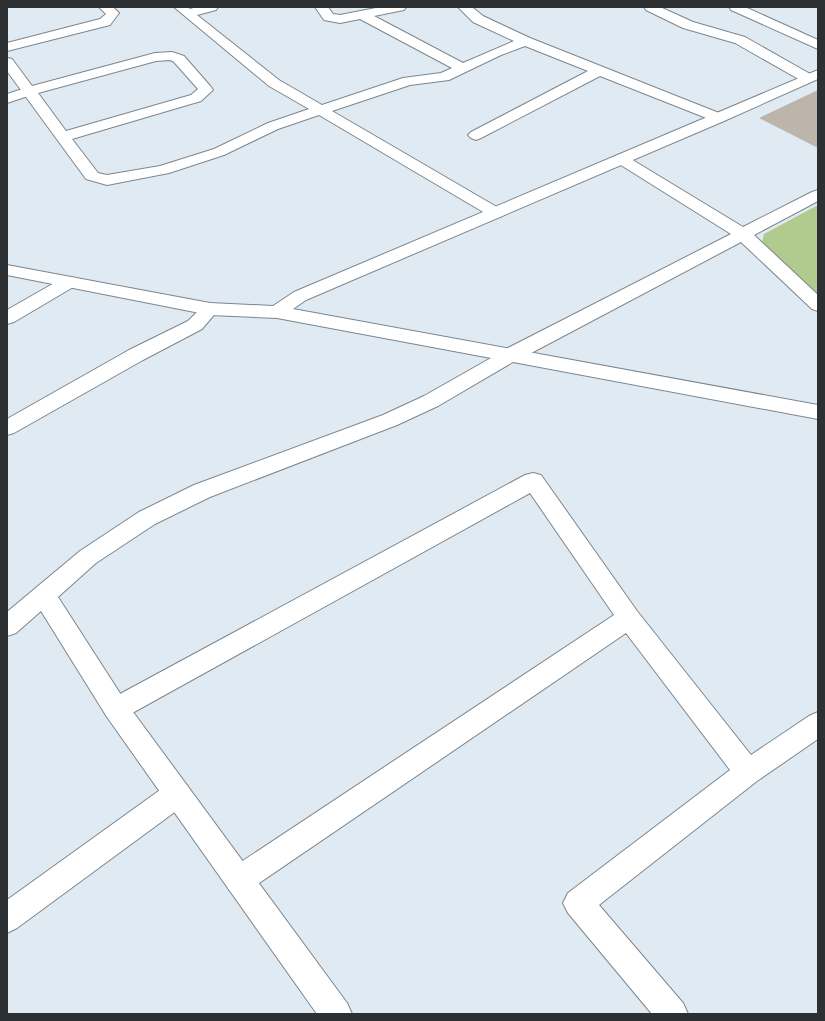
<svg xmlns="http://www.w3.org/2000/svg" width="825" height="1021" viewBox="0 0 825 1021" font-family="'Zilla Slab',serif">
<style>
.green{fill:#b1ca8d}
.building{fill:#bdb5ac}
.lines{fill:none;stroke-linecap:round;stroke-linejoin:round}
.minor-casing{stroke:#7d868d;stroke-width:2}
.tertiary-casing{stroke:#7d868d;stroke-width:2}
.minor{fill:#fff;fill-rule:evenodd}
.tertiary{fill:#fff;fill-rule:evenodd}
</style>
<rect width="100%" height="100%" fill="#e0eaf2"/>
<path class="green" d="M818,205V296L762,243L764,234Z"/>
<path class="building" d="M818,90V148L759,118Z"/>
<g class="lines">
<g class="minor-casing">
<path id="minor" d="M99,7H113L119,13L110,25L7,51V43L100,19L106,14Z
M174,7H188L190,9L197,7H218L216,10L197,15L279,80L322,105L403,78L441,73L452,68L360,19L340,23L324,20L315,7H328L333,14L340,15L381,7H406L404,10L374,16L463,63L514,41L473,22L458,7H472L483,16L530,38L724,115L726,118L724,121L719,122L714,121L600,76L481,138L476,140L471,138L468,135L471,132L588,71L525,46L501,55L449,80L410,85L332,111L502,210L504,213L502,216L496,218L490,216L319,115L278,129L224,155L169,173L107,185L86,179L7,71V58L12,59L32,86L155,53L172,52L184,56L211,87L213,90L201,101L72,139L98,173L107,175L160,166L214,149L268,123L309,109L269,86ZM170,60L174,62L198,89L191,95L66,131L38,93L156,61Z
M644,7H660L693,22L745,37L812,75L814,78L812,81L807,82L802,81L735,43L683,28L646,10Z
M729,7H745L818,40V49L731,10Z
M621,154L626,156L743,227L812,192L818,190V201L754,235L818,295V311L812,309L741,242L518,360L511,361L504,360L501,355L504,350L731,234L616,162L613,159L616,156Z
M69,277L75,278L78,282L75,286L14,322L7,324V310L63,278Z
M210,303L216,305L219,309L202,329L143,360L14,433L7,435V419L129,350L188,321L204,305Z
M533,473L541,475L637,611L751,755L809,716L818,712V739L757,781L599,905L683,1003L688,1014H652L568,913L563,903L568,893L730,770L626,633L249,890L239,894L229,890L225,880L229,870L614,615L530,493L125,717L116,720L107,717L103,709L107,701L525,475Z
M177,781L187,785L191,794L187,803L17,928L7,933V900L167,785Z"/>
</g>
<g class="tertiary-casing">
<path id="tertiary" d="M818,70V79L724,121L306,300L293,309L818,405V419L513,362L438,406L397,425L210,497L155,524L96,563L58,597L125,701L347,1003L352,1014H317L107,717L41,611L16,633L7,636V612L80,551L139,512L194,485L383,415L424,396L491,358L277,318L210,315L7,275V265L210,303L273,306L294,292Z
M29,87L34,88L36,91L34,94L7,103V94Z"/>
</g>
<use href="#minor" class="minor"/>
<use href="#tertiary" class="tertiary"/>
</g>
<rect width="825" height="1021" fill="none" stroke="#2c3033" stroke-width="16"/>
</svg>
